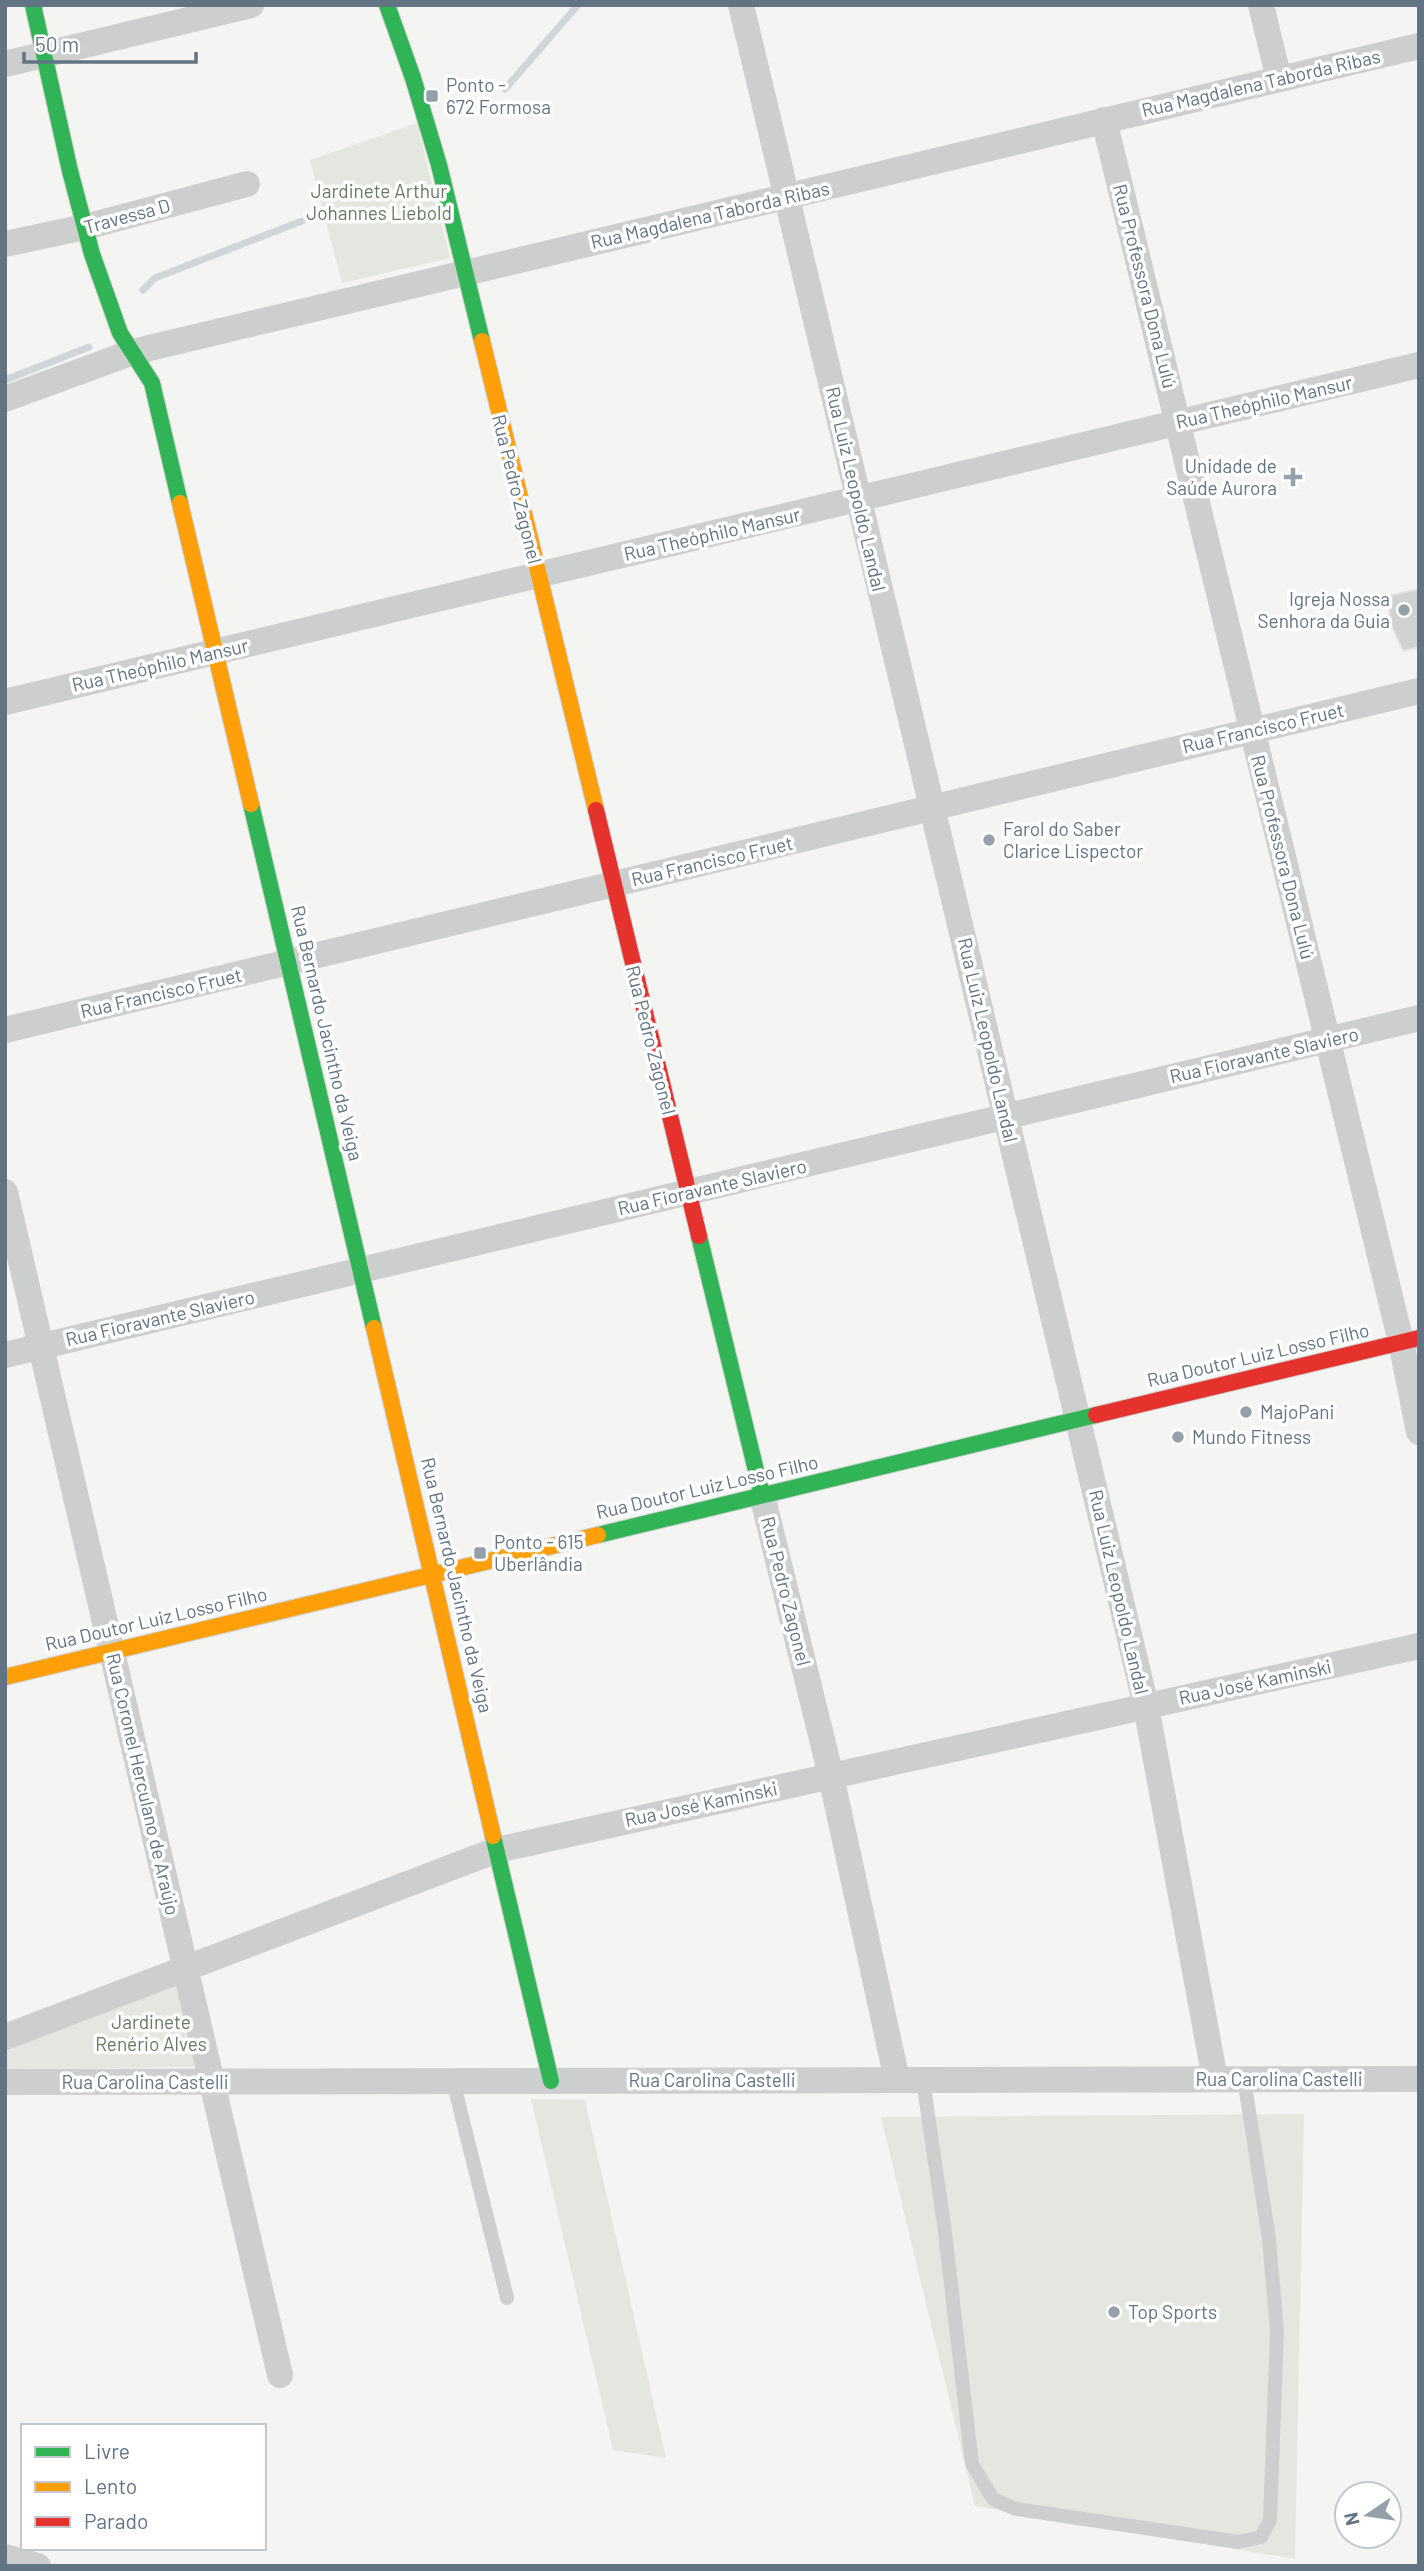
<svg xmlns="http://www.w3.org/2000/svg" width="1424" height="2571" viewBox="0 0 1424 2571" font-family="Barlow,sans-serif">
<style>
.green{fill:#e4e7e0}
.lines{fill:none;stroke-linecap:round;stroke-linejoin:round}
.stream{stroke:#ced6d9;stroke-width:7}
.building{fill:#d0d1d1;stroke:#e4e4e2;stroke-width:2}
.fast-casing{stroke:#cfd1d2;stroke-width:18}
.slow-casing{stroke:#cfd1d2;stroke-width:18}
.jam-casing{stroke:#cfd1d2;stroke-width:18}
.lane{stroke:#cdcfcf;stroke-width:14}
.street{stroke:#cdcfcf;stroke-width:26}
.fast{stroke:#30b455;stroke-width:16}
.slow{stroke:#ff9f0a;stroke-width:16}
.jam{stroke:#e5322d;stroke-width:16}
.poi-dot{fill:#95a1aa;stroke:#fff;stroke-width:2.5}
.labels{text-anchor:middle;stroke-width:7;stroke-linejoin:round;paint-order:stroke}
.street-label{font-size:19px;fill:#627484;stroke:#fff}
.poi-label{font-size:19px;fill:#627484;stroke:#fff;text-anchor:start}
.park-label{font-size:19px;fill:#667b62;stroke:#fff}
</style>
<rect width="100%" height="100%" fill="#f4f4f2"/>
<path class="green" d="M417,123L450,258L342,283L310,160Z
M177,1985L196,2067L5,2069V2050Z
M531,2099L585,2100L666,2458L613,2450Z
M1304,2114L1295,2559L975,2506L881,2117Z"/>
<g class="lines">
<path class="stream" d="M505,89L578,5
M143,290L155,278L302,221
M5,380L89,347"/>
</g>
<path class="building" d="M1419,589V647L1403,651L1391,625L1387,596Z"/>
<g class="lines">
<g class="fast-casing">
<path id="fast" d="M33,5L70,171L92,254L120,333L152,383L180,503
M387,5L413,78L439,165L482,341
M251,804L374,1328
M699,1236L762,1495
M598,1535L1096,1415
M493,1836L551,2081"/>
</g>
<g class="slow-casing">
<path id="slow" d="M482,341L596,810
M180,503L251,804
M374,1328L493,1836
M5,1677L598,1535"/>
</g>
<g class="jam-casing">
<path id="jam" d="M596,810L699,1236
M1096,1415L1419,1338"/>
</g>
<path class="lane" d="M923,2080L944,2225L972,2464L993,2499L1016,2509L1239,2542L1261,2537L1270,2520L1277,2331L1269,2239L1244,2079
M453,2081L507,2298"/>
<path class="street" d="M741,5L1146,1706L1215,2079
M1261,5L1279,79
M5,64L251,5
M1104,120L1401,1342L1419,1432
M5,244L85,227L247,184
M5,399L133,352L1419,46
M5,702L1419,365
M5,1030L1419,691
M5,1192L280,2375
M5,1355L1419,1018
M762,1495L831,1776L897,2080
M5,2037L497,1850L1419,1646
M5,2082L1419,2079
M5,2557L38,2566"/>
<use href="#fast" class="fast"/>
<use href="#slow" class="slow"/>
<use href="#jam" class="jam"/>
</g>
<g class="poi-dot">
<rect x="425" y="89" width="14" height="14" rx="3.5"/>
<path d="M1289.5 466.5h7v7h7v7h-7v7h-7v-7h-7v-7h7z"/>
<circle cx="1404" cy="610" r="7"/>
<circle cx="989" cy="840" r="7"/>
<circle cx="1246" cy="1412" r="7"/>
<circle cx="1178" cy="1437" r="7"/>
<rect x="473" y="1546" width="14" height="14" rx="3.5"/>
<circle cx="1114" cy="2312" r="7"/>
</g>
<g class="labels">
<g class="street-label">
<text transform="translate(1261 83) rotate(-13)" y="7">Rua Magdalena Taborda Ribas</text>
<text transform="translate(710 215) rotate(-13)" y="7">Rua Magdalena Taborda Ribas</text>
<text transform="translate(127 216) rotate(-15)" y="7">Travessa D</text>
<text transform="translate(1145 286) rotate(76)" y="7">Rua Professora Dona Lulú</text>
<text transform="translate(1264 402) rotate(-13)" y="7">Rua Theóphilo Mansur</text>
<text transform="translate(517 489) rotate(76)" y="7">Rua Pedro Zagonel</text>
<text transform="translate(856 489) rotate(77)" y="7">Rua Luiz Leopoldo Landal</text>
<text transform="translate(712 534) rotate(-13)" y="7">Rua Theóphilo Mansur</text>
<text transform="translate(160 665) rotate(-13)" y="7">Rua Theóphilo Mansur</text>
<text transform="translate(1263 728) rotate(-13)" y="7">Rua Francisco Fruet</text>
<text transform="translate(1283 857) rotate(76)" y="7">Rua Professora Dona Lulú</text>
<text transform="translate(712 861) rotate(-13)" y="7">Rua Francisco Fruet</text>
<text transform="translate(161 993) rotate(-13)" y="7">Rua Francisco Fruet</text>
<text transform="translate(327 1033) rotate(77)" y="7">Rua Bernardo Jacintho da Veiga</text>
<text transform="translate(651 1040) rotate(76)" y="7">Rua Pedro Zagonel</text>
<text transform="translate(988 1040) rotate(77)" y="7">Rua Luiz Leopoldo Landal</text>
<text transform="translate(1264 1055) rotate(-13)" y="7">Rua Fioravante Slaviero</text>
<text transform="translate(712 1187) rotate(-13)" y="7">Rua Fioravante Slaviero</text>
<text transform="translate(160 1318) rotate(-13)" y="7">Rua Fioravante Slaviero</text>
<text transform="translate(1258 1355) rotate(-13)" y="7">Rua Doutor Luiz Losso Filho</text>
<text transform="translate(707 1487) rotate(-13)" y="7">Rua Doutor Luiz Losso Filho</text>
<text transform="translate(457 1585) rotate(77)" y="7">Rua Bernardo Jacintho da Veiga</text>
<text transform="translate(786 1591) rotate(76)" y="7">Rua Pedro Zagonel</text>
<text transform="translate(1119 1592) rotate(77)" y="7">Rua Luiz Leopoldo Landal</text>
<text transform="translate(156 1619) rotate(-13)" y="7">Rua Doutor Luiz Losso Filho</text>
<text transform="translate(1255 1682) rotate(-12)" y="7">Rua José Kaminski</text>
<text transform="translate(143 1784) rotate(77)" y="7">Rua Coronel Herculano de Araújo</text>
<text transform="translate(701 1804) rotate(-12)" y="7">Rua José Kaminski</text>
<text x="1279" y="2086">Rua Carolina Castelli</text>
<text x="712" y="2087">Rua Carolina Castelli</text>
<text x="145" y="2089">Rua Carolina Castelli</text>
</g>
<g class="poi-label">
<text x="446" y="92">Ponto -<tspan x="446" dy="22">672 Formosa</tspan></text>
<text x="1277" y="473" text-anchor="end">Unidade de<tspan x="1277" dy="22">Saúde Aurora</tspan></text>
<text x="1390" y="606" text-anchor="end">Igreja Nossa<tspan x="1390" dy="22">Senhora da Guia</tspan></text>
<text x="1003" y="836">Farol do Saber<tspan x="1003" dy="22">Clarice Lispector</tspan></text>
<text x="1260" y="1419">MajoPani</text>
<text x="1192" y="1444">Mundo Fitness</text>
<text x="494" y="1549">Ponto - 615<tspan x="494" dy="22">Uberlândia</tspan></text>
<text x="1128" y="2319">Top Sports</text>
</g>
<g class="park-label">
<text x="379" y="198">Jardinete Arthur<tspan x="379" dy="22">Johannes Liebold</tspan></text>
<text x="151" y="2029">Jardinete<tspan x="151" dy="22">Renério Alves</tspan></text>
</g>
</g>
<rect width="1424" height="2571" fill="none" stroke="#627484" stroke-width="14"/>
<rect x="21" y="2424" width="245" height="126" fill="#ffffff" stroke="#c0c7ce" stroke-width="2"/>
<rect x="35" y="2447" width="35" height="10" fill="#30b455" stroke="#c0c7ce" stroke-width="2"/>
<text x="84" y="2459" font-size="21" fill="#627484">Livre</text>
<rect x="35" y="2482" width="35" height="10" fill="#ff9f0a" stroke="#c0c7ce" stroke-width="2"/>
<text x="84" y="2494" font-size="21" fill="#627484">Lento</text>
<rect x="35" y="2517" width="35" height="10" fill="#e5322d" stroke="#c0c7ce" stroke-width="2"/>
<text x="84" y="2529" font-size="21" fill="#627484">Parado</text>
<g transform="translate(1368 2515) rotate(257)"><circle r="33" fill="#ffffff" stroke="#c0c7ce" stroke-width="2"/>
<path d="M0-5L12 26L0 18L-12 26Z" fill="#95a1aa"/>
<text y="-10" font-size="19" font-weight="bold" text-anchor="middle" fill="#627484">N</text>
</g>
<path d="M24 52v10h172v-10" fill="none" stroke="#627484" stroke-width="3.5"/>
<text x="35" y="52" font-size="21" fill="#627484" stroke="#ffffff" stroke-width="5" paint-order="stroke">50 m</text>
</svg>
